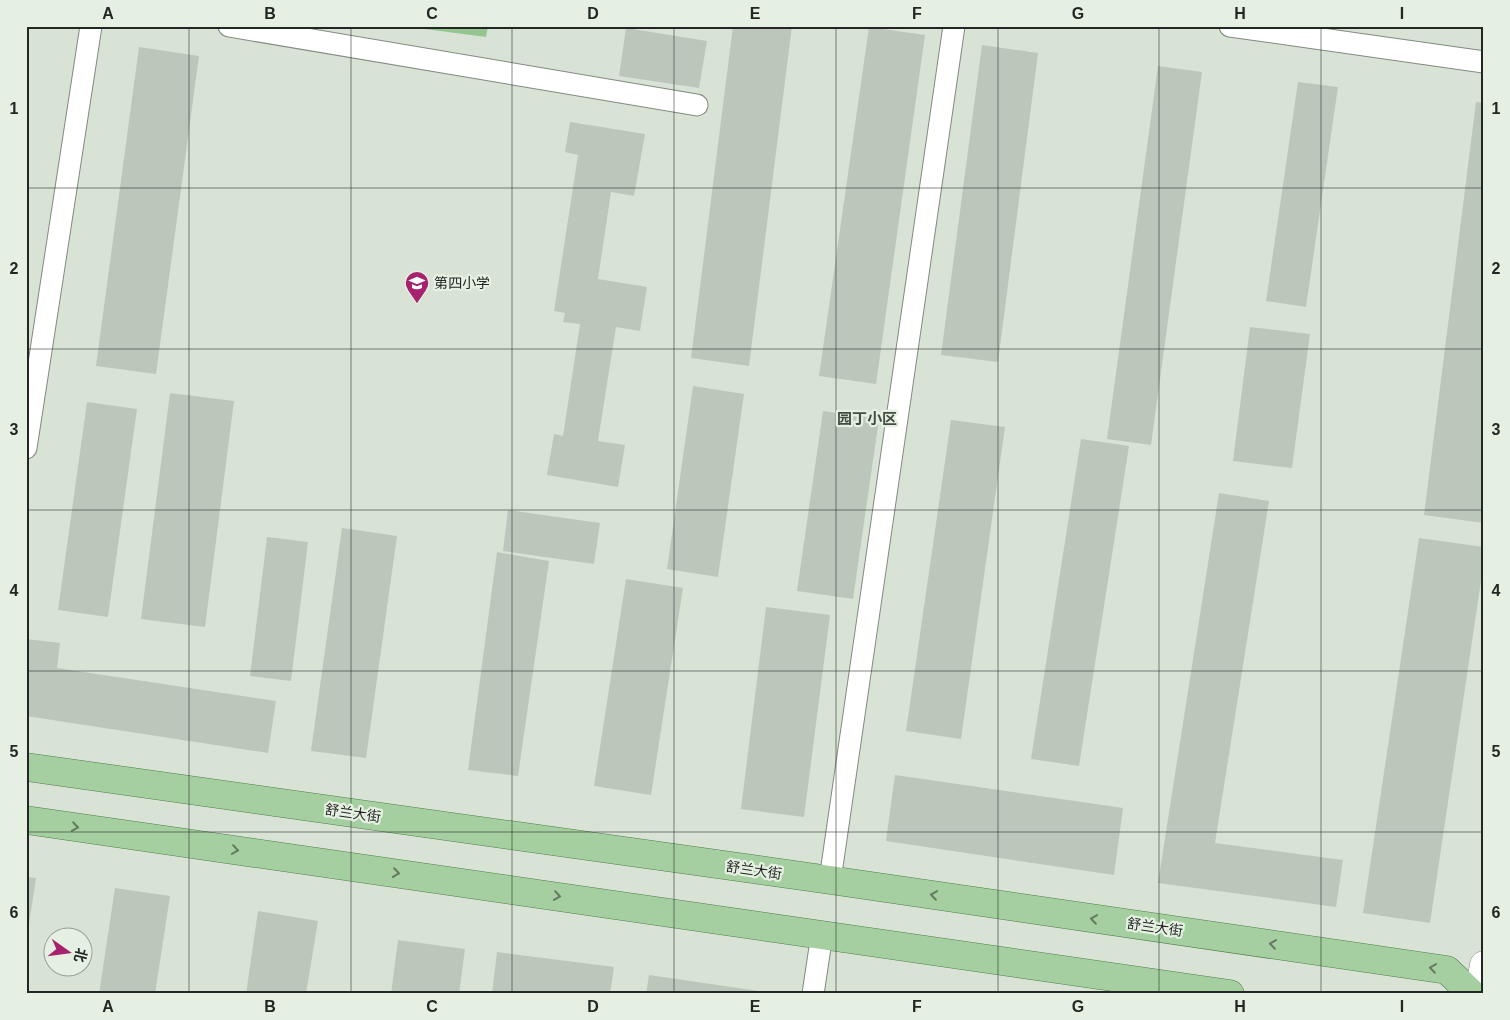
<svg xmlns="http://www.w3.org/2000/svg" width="1510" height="1020" viewBox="0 0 1510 1020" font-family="Arial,'Noto Sans SC',sans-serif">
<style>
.green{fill:#95c68f}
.building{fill:#bcc7bb}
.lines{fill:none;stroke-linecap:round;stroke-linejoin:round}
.street-casing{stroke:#818b7f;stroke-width:23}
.secondary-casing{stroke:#818b7f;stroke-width:29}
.primary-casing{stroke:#507f4b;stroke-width:29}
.street{stroke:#fff;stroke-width:21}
.secondary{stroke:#fff;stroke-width:28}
.primary{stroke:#a5cfa0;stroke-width:28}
.oneway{stroke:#647b62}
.grid{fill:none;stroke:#232723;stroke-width:1;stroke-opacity:0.55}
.labels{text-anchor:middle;stroke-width:4.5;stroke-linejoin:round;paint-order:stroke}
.poi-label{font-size:14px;fill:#232723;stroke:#e5f0e3;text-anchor:start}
.street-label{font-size:14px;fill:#232723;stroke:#e5f0e3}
.neighbourhood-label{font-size:15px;font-weight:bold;fill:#444d42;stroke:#e5f0e3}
.neatline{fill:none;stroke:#232723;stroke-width:2}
.grid-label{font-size:16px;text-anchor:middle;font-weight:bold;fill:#232723}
</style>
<rect width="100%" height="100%" fill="#d8e3d6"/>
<path class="green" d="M402,26H488L486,37Z"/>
<path class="building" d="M733,26H792L749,366L691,358Z
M869,27L925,35L876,384L819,376Z
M626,28L707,41L699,88L619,76Z
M982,45L1038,53L998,362L941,355Z
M139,47L199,56L156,374L96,366Z
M1158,66L1202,72L1151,445L1107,439Z
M1298,82L1338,87L1306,307L1266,301Z
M1476,102L1484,103V523L1424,515Z
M570,122L645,134L634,196L611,192L598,279L647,287L640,331L616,327L598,441L625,445L618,487L547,475L554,434L563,436L580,324L563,322L565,313L554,311L578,155L565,152Z
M1250,327L1310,334L1292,468L1233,461Z
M693,386L744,394L718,577L667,569Z
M170,393L234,401L205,627L141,619Z
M87,402L137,409L108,617L58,610Z
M823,411L879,419L853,599L797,591Z
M951,420L1005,427L961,739L906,731Z
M1081,439L1129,446L1079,766L1031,759Z
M1219,493L1269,501L1215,843L1343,860L1336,907L1158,883Z
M508,510L600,523L594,564L503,551Z
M342,528L397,536L366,758L311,751Z
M267,537L308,542L291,681L250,676Z
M1419,538L1484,547V561L1430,923L1363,913Z
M497,552L549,561L518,776L468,770Z
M626,579L683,588L651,795L594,786Z
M766,607L830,615L804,817L741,809Z
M26,639L60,643L57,668L276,701L268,753L26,716Z
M895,775L1123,808L1114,875L886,841Z
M26,877L36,878L27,937H26Z
M115,888L170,896L155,994H99Z
M258,911L318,921L306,994H246Z
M398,940L465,949L459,994H391Z
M497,952L614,967L610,994H492Z
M649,975L773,993V994H646Z"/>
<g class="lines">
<g class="street-casing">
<path id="street" d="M229,26L697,105
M1230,26L1484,62
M26,448L91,26
M830,880L954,26
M813,994L822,934"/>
</g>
<g class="secondary-casing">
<path id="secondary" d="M1479,994L1484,965"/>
</g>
<g class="primary-casing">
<path id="primary" d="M26,767L830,880L1447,970L1472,994
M26,820L1230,994"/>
</g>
<use href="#street" class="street"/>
<use href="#secondary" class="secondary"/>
<use href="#primary" class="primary"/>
</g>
<defs><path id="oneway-chevron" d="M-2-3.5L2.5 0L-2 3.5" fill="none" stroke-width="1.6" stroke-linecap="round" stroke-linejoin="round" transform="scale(1.25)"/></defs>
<g class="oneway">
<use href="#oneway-chevron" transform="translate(75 827) rotate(8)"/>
<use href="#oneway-chevron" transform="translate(235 850) rotate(8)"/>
<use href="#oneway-chevron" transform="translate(396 873) rotate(8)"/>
<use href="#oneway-chevron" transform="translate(934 895) rotate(-172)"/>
<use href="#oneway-chevron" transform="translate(557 896) rotate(8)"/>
<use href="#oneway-chevron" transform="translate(1094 919) rotate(-172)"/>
<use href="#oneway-chevron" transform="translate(1273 944) rotate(-172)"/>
<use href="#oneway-chevron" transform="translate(1433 968) rotate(-172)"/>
</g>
<path class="grid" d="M189,26V994M351,26V994M512,26V994M674,26V994M836,26V994M998,26V994M1159,26V994M1321,26V994M26,188H1484M26,349H1484M26,510H1484M26,671H1484M26,832H1484"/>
<defs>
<g id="school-pin" transform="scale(1.25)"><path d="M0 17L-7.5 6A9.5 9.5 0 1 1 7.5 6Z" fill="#a7226d" stroke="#e5f0e3"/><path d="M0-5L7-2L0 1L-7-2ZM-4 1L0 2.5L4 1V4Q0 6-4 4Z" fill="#fff"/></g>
</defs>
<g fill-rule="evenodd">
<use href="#school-pin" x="417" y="283"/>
</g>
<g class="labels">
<g class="poi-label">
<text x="434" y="288">第四小学</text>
</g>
<g class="street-label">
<text transform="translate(353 813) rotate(8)" y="5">舒兰大街</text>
<text transform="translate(754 870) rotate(8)" y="5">舒兰大街</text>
<text transform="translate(1155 927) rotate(8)" y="5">舒兰大街</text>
</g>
<g class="neighbourhood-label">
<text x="867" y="424">园丁小区</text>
</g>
</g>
<rect width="1510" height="1020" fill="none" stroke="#e5f0e3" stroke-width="55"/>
<g transform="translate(68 952) rotate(104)"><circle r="24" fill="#e5f0e3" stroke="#97a096"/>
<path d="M0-4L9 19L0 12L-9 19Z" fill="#a7226d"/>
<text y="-8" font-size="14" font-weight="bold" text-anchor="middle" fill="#232723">北</text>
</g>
<rect x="28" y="28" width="1454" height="964" class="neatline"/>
<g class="grid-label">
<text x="108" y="19">A</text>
<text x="270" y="19">B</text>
<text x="432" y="19">C</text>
<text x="593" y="19">D</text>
<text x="755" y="19">E</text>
<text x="917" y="19">F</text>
<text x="1078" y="19">G</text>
<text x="1240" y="19">H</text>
<text x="1402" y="19">I</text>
<text x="14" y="114">1</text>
<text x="1496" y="114">1</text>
<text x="14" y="274">2</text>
<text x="1496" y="274">2</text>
<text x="14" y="435">3</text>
<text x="1496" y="435">3</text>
<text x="14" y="596">4</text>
<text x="1496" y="596">4</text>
<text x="14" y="757">5</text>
<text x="1496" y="757">5</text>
<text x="14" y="918">6</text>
<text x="1496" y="918">6</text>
<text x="108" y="1012">A</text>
<text x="270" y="1012">B</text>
<text x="432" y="1012">C</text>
<text x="593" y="1012">D</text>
<text x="755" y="1012">E</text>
<text x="917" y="1012">F</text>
<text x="1078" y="1012">G</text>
<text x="1240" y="1012">H</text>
<text x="1402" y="1012">I</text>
</g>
</svg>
